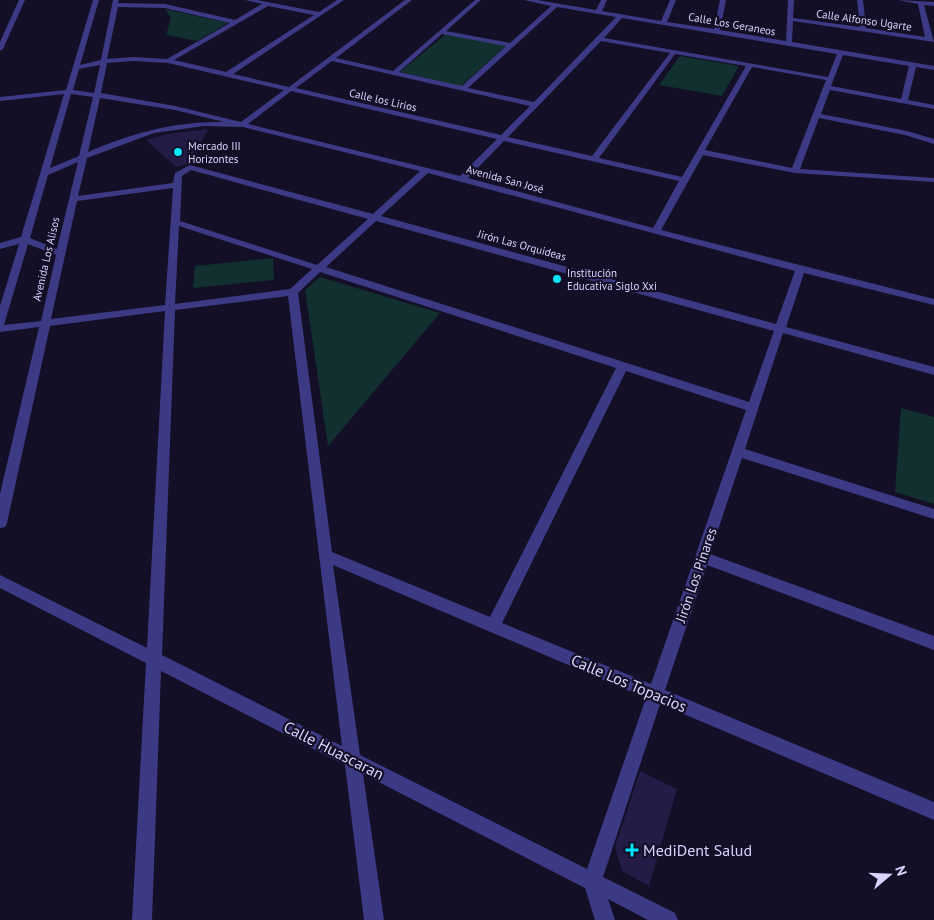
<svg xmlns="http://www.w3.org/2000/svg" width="934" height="920" viewBox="0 0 934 920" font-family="'PT Sans',sans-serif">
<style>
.green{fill:#12302f}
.building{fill:#241b47}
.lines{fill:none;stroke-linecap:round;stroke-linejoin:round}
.minor{fill:#3d3a85;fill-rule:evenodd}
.poi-dot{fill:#00e5ff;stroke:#130f26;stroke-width:2}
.labels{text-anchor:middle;stroke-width:4.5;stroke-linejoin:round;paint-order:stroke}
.far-street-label{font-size:11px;fill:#d9d4ff;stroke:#130f26}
.far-poi-label{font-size:11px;fill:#d9d4ff;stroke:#130f26;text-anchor:start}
.street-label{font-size:14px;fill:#d9d4ff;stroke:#130f26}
.near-street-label{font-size:16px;fill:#d9d4ff;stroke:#130f26}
.near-poi-label{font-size:16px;fill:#d9d4ff;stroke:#130f26;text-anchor:start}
</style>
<rect width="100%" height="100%" fill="#130f26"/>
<path class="green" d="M165,9L228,23L197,41L166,35L171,18Z
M447,33L509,43L461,86L400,72Z
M680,56L739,66L722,96L659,85Z
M273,258L274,280L193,288L195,266Z
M320,277L440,313L328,446L305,290Z
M901,408L934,417V504L895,492Z"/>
<path class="building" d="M208,129L191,163L176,167L146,140L168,134Z
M640,771L677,789L649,886L622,871L615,847Z"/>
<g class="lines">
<path class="minor" d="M19,0H25L3,49L0,51V42Z
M93,0H99L80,65L101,60L113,0H119L118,3L165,4L235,20L262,4L245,0H257L319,12L337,0H344L233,74L289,87L405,0H412L336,58L393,71L475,0H481L446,31L510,43L551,6L524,0H537L596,10L601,0H607L602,11L661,21L670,0H676L667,22L714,29L720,0H726L720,30L786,41L788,0H794L793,18L860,27L857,0H863L866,28L925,37L918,4L898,0L934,2V6L924,5L934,42L793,21L792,42L934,66V70L916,67L908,100L934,105V109L830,90L821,114L907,131L934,139V144L905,135L819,118L800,169L934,178V182L795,173L703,155L661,230L934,299V305L804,273L786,327L934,367V375L783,333L745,449L934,509V519L742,458L710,554L934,636V650L707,565L665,690L934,802V820L660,704L603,877L675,913L678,920H648L608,899L615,920H595L585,888L363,774L384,920H364L345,765L161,671L152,920H132L146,663L0,588V575L147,648L165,311L50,326L7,523L5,527L0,528V494L39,327L0,332V306L19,244L0,249V243L21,237L64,94L0,101V97L66,90ZM268,6L314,15L226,72L174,60ZM118,7L165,8L230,23L167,59L133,57L107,59ZM557,7L616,17L534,102L468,88ZM622,18L837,54L828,77L604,38ZM442,34L506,46L462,86L399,72ZM601,41L670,53L592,156L508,137ZM675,54L746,66L682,177L599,158ZM843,55L909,66L901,99L831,86ZM133,61L168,63L284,90L241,122L175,106L101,93L107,63ZM332,61L530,106L501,135L296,88ZM100,65L94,93L73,90L79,69ZM752,67L826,80L792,168L705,150ZM291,91L497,139L460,176L248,124ZM71,94L93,97L79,156L50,168ZM100,98L175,110L224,122C175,121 132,133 88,152ZM204,126L243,127L420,171L373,214L190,165L175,173L173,183L78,196L87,158L154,133ZM504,141L679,181L653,228L468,178ZM78,162L57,249L30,238L48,175ZM191,170L368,219L317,265L180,221L182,176ZM428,173L795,271L776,324L381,216ZM173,188L165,305L51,319L77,201ZM376,221L774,331L749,402L326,267ZM179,226L312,269L290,289L175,304ZM28,244L56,255L41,321L4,325ZM320,272L616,368L490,617L332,552L298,293ZM288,296L342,746L162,655L175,310ZM626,371L746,410L651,684L502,623ZM333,565L646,698L587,869L360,755Z"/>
</g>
<g class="poi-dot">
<circle cx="178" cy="152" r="5"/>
<circle cx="557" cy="279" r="5"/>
<path d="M629.5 842.5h5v5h5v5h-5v5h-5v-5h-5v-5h5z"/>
</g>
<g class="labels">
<g class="far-street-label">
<text transform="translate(864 20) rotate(8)" y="4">Calle Alfonso Ugarte</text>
<text transform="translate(732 24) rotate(10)" y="4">Calle Los Geraneos</text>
<text transform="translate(383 100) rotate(13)" y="4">Calle los Lirios</text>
<text transform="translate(505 179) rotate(15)" y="4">Avenida San José</text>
<text transform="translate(522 245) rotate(15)" y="4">Jirón Las Orquideas</text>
<text transform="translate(46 259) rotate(-77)" y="4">Avenida Los Alisos</text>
</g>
<g class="far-poi-label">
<text x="188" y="150">Mercado III<tspan x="188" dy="13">Horizontes</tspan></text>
<text x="567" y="277">Institución<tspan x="567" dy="13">Educativa Siglo Xxi</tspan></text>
</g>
<g class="street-label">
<text transform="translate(696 575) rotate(-71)" y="5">Jirón Los Pinares</text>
</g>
<g class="near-street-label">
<text transform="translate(629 683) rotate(23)" y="6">Calle Los Topacios</text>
<text transform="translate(334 750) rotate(27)" y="6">Calle Huascaran</text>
</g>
<g class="near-poi-label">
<text x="643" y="856">MediDent Salud</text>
</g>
</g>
<g transform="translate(889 875) rotate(71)" stroke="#130f26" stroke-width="4" paint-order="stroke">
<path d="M0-4L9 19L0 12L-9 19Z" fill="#d9d4ff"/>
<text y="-8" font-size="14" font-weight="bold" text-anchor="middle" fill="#d9d4ff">N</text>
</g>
</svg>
